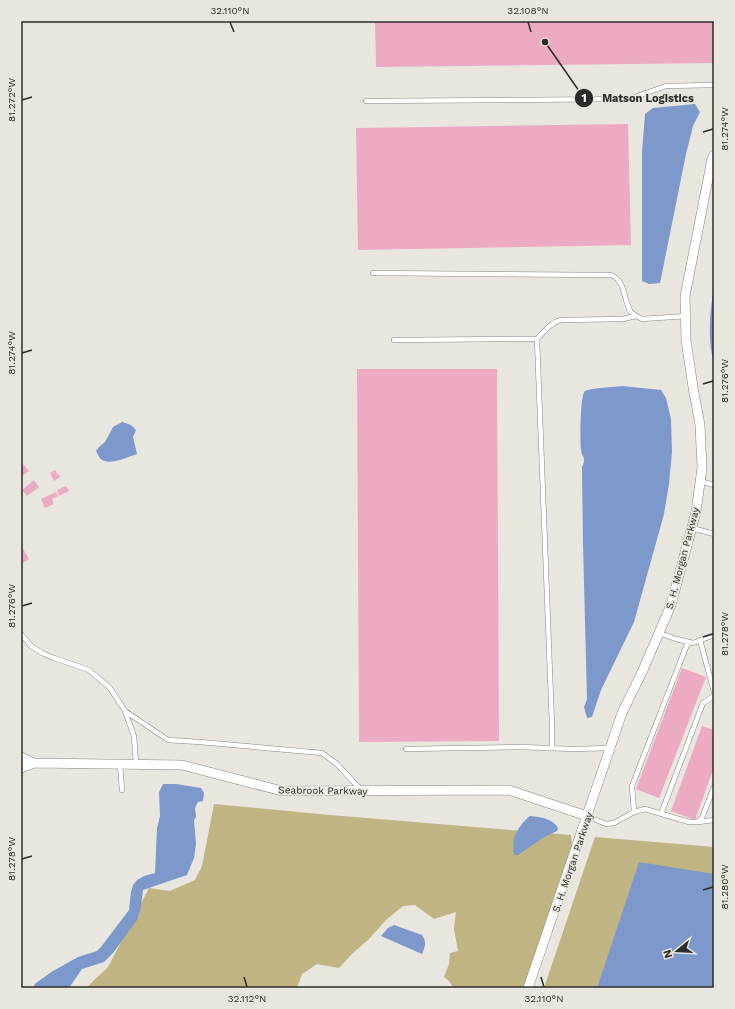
<svg xmlns="http://www.w3.org/2000/svg" width="735" height="1009" viewBox="0 0 735 1009" font-family="'Work Sans',sans-serif">
<style>
.green{fill:#c0b482}
.water{fill:#7d98cb}
.building{fill:#ecaac3}
.lines{fill:none;stroke-linecap:round;stroke-linejoin:round}
.service-casing{stroke:#87867f;stroke-width:5.5}
.minor-casing{stroke:#87867f;stroke-width:10}
.service{stroke:#fff;stroke-width:4.5}
.minor{stroke:#fff;stroke-width:9}
.ticks{fill:none;stroke:#2d2c29;stroke-width:1.5}
.labels{text-anchor:middle;stroke-width:3.5;stroke-linejoin:round;paint-order:stroke}
.street-label{font-size:10px;fill:#2d2c29;stroke:#e8e6de}
.leader{fill:none;stroke:#2d2c29;stroke-width:1.5}
.callout-dot{fill:#2d2c29;stroke:#e8e6de;stroke-width:1.5}
.mark-label{font-size:12px;text-anchor:middle;font-weight:bold;fill:#fff}
.callout-label{font-size:11px;text-anchor:middle;font-weight:bold;fill:#2d2c29;stroke:#e8e6de;stroke-width:3.5;stroke-linejoin:round;paint-order:stroke}
.neatline{fill:none;stroke:#2d2c29;stroke-width:1.5}
.ticks-label{font-size:10px;text-anchor:middle;fill:#2d2c29}
</style>
<rect width="100%" height="100%" fill="#e8e6de"/>
<path class="green" d="M214,804L330,815L571,835L573,858L528,988H453L450,982L444,977L449,964L450,953L458,951L454,929L456,912L434,919L415,905L403,906L386,920L369,939L353,953L339,968L317,964L302,974L297,988H86L108,967L149,888L170,891L195,880L202,866Z
M595,837L714,847V988H544Z"/>
<path class="water" d="M695,104L700,112L693,126L686,154L660,283L649,284L642,281V152L645,114L653,108Z
M714,286V364C707,339 710,311 714,286Z
M622,386L661,390L666,398L671,419L672,452L669,484L664,514L634,622L601,690L592,717L587,718L584,707L587,699L583,543L582,467C587,457 582,458 581,450C580,442 580,395 585,391C591,388 615,387 622,386Z
M122,422L131,425L136,430L133,437L137,454C127,457 107,468 99,457C98,455 97,453 96,451L99,447L105,442L113,427Z
M163,784H176L201,788L204,793L203,801L198,802L195,808L196,817L194,820L196,844L194,858L187,875L143,890L141,907L137,920L113,953L104,962L82,969L69,988H32L36,983L53,971L78,957L97,951L101,947L129,910L131,892L133,885L137,880L144,876L155,873L157,828L160,816L159,792Z
M530,816C541,817 553,819 558,828L557,831L544,837L518,855H515L513,852C514,848 513,843 514,838C516,831 524,820 530,816Z
M639,862L714,874V988H597Z
M394,925L422,935C427,942 425,947 422,954L381,936L388,928Z"/>
<path class="building" d="M375,21H714V63L376,67Z
M628,124L631,245L358,250L356,128Z
M357,369H497L499,741L359,742Z
M23,464L29,471L21,477V466Z
M55,470L58,475L59,474L60,477L54,481L50,473Z
M34,480L39,487L27,496L22,490Z
M66,486L69,491L59,496L57,490Z
M56,492L58,496L52,499L54,504L45,508L41,499Z
M23,549L29,559L21,564V550Z
M682,668L706,677L659,798L636,789Z
M702,726L714,730V767L695,820L671,811Z"/>
<g class="lines">
<g class="service-casing">
<path id="service" d="M366,101L629,99L666,86L714,85
M373,273L611,275C626,281 623,300 631,312C634,315 638,317 642,319L686,316
M537,339L552,725V748
M394,340L511,339H537C544,332 551,322 561,320L623,319L636,316
M700,481L714,485
M692,528L714,534
M659,633L676,639L693,643L714,635
M21,634L31,646L42,653L54,658L89,670L110,688L125,711L134,736L136,764
M700,640L714,692
M125,711L168,740L200,742L322,753L337,764L361,790
M406,749L519,747L574,749L611,748
M120,764L122,790
M634,812L632,786L688,642
M661,814L703,703L714,696
M587,816L606,824L614,823L634,812L645,809L689,822H697L702,818L714,787
M698,822L714,820"/>
</g>
<g class="minor-casing">
<path id="minor" d="M21,757L34,763L182,765L282,791L509,790L587,816
M21,768L34,763
M528,988L622,713L643,670L671,605L696,512L702,468L700,425L693,387L686,340L685,296L712,159L714,155"/>
</g>
<use href="#service" class="service"/>
<use href="#minor" class="minor"/>
</g>
<path class="ticks" d="M230,22L234,32M528,22L531,32M22,100L32,97M703,132L713,129M22,353L32,350M703,384L713,381M22,606L32,603M703,637L713,634M22,859L32,856M703,890L713,887M244,977L247,987M541,977L544,987"/>
<g class="labels">
<g class="street-label">
<text transform="translate(682 558) rotate(-75)" y="4">S. H. Morgan Parkway</text>
<text transform="translate(323 790) rotate(1)" y="4">Seabrook Parkway</text>
<text transform="translate(572 862) rotate(-71)" y="4">S. H. Morgan Parkway</text>
</g>
</g>
<path class="leader" d="M545 42L584 98"/>
<g class="callout-dot">
<circle cx="545" cy="42" r="4"/>
<circle cx="584" cy="98" r="10"/>
</g>
<g class="mark-label">
<text x="584" y="102">1</text>
</g>
<g class="callout-label">
<text x="648" y="102">Matson Logistics</text>
</g>
<rect width="735" height="1009" fill="none" stroke="#e8e6de" stroke-width="44"/>
<g transform="translate(677 951) rotate(252)" stroke="#e8e6de" stroke-width="3" paint-order="stroke">
<path d="M0-3L7 15L0 10L-7 15Z" fill="#2d2c29"/>
<text y="-6" font-size="11" font-weight="bold" text-anchor="middle" fill="#2d2c29">N</text>
</g>
<rect x="22" y="22" width="691" height="965" class="neatline"/>
<g class="ticks-label">
<text x="230" y="14">32.110°N</text>
<text x="528" y="14">32.108°N</text>
<text transform="translate(11 100) rotate(-90)" y="4">81.272°W</text>
<text transform="translate(724 129) rotate(-90)" y="4">81.274°W</text>
<text transform="translate(11 353) rotate(-90)" y="4">81.274°W</text>
<text transform="translate(724 381) rotate(-90)" y="4">81.276°W</text>
<text transform="translate(11 606) rotate(-90)" y="4">81.276°W</text>
<text transform="translate(724 634) rotate(-90)" y="4">81.278°W</text>
<text transform="translate(11 859) rotate(-90)" y="4">81.278°W</text>
<text transform="translate(724 887) rotate(-90)" y="4">81.280°W</text>
<text x="247" y="1002">32.112°N</text>
<text x="544" y="1002">32.110°N</text>
</g>
</svg>
